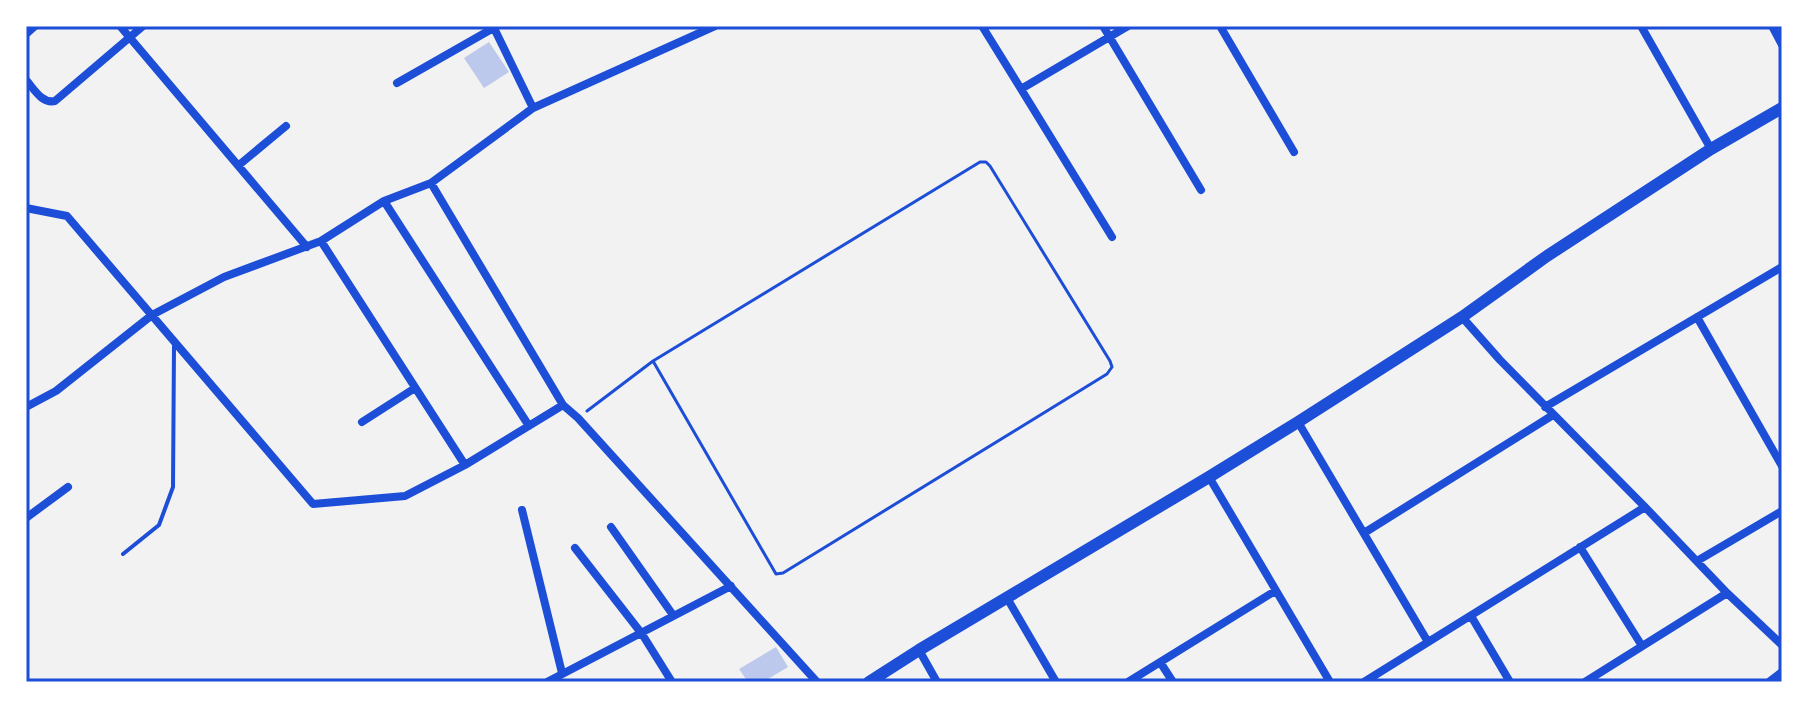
<svg xmlns="http://www.w3.org/2000/svg" width="1808" height="708" viewBox="0 0 1808 708" font-family="Overpass,sans-serif">
<style>
.building{fill:#bdc9ec}
.lines{fill:none;stroke-linecap:round;stroke-linejoin:round}
.path{stroke:#1d4ed8;stroke-width:3}
.service{stroke:#1d4ed8;stroke-width:4}
.minor{stroke:#1d4ed8;stroke-width:8}
.secondary{stroke:#1d4ed8;stroke-width:12}
.neatline{fill:none;stroke:#1d4ed8;stroke-width:3}
</style>
<rect width="100%" height="100%" fill="#f2f2f2"/>
<path class="building" d="M489,42L509,72L484,88L464,58Z
M776,647L788,667L763,682H748L739,669Z"/>
<g class="lines">
<path class="path" d="M587,411L653,361L776,574L783,573L1107,374L1112,367L1110,361L990,166L986,162H980L653,361"/>
<path class="service" d="M123,554L159,525L173,487L174,346"/>
<path class="minor" d="M120,26L307,247
M493,26L533,108
M982,26L1021,89L1128,26
M1103,26L1201,190
M1220,26L1294,152
M1641,26L1711,149
M1772,26L1782,45
M26,34L35,26
M26,80C34,89 42,104 55,101L143,26
M397,83L497,26
M1021,89L1112,237
M239,165L286,126
M431,183L563,405L578,418L817,682
M384,201L529,426
M26,208L67,216L313,504L405,496L465,465L563,405
M321,241L465,465
M1462,317L1500,360L1645,507L1727,593L1782,645
M1697,317L1782,466
M26,407L56,391L152,315L224,277L321,241L384,201L431,183L533,108L715,26
M1545,407L1782,267
M362,422L415,388
M1298,422L1428,642
M1209,477L1330,682
M522,510L562,673
M26,518L68,487
M611,527L673,615
M1364,533L1553,415
M1580,547L1642,646
M575,548L642,634L672,682
M1697,561L1782,511
M1007,598L1056,682
M1471,616L1510,682
M919,650L937,682
M1160,662L1173,682
M547,682L731,586
M1128,682L1275,591
M1364,682L1645,507
M1585,682L1727,593
M1769,682L1782,672"/>
<path class="secondary" d="M869,682L919,650L1209,477L1298,422L1462,317L1547,256L1711,149L1782,108"/>
</g>
<rect width="1808" height="708" fill="none" stroke="#ffffff" stroke-width="56"/>
<rect x="28" y="28" width="1752" height="652" class="neatline"/>
</svg>
